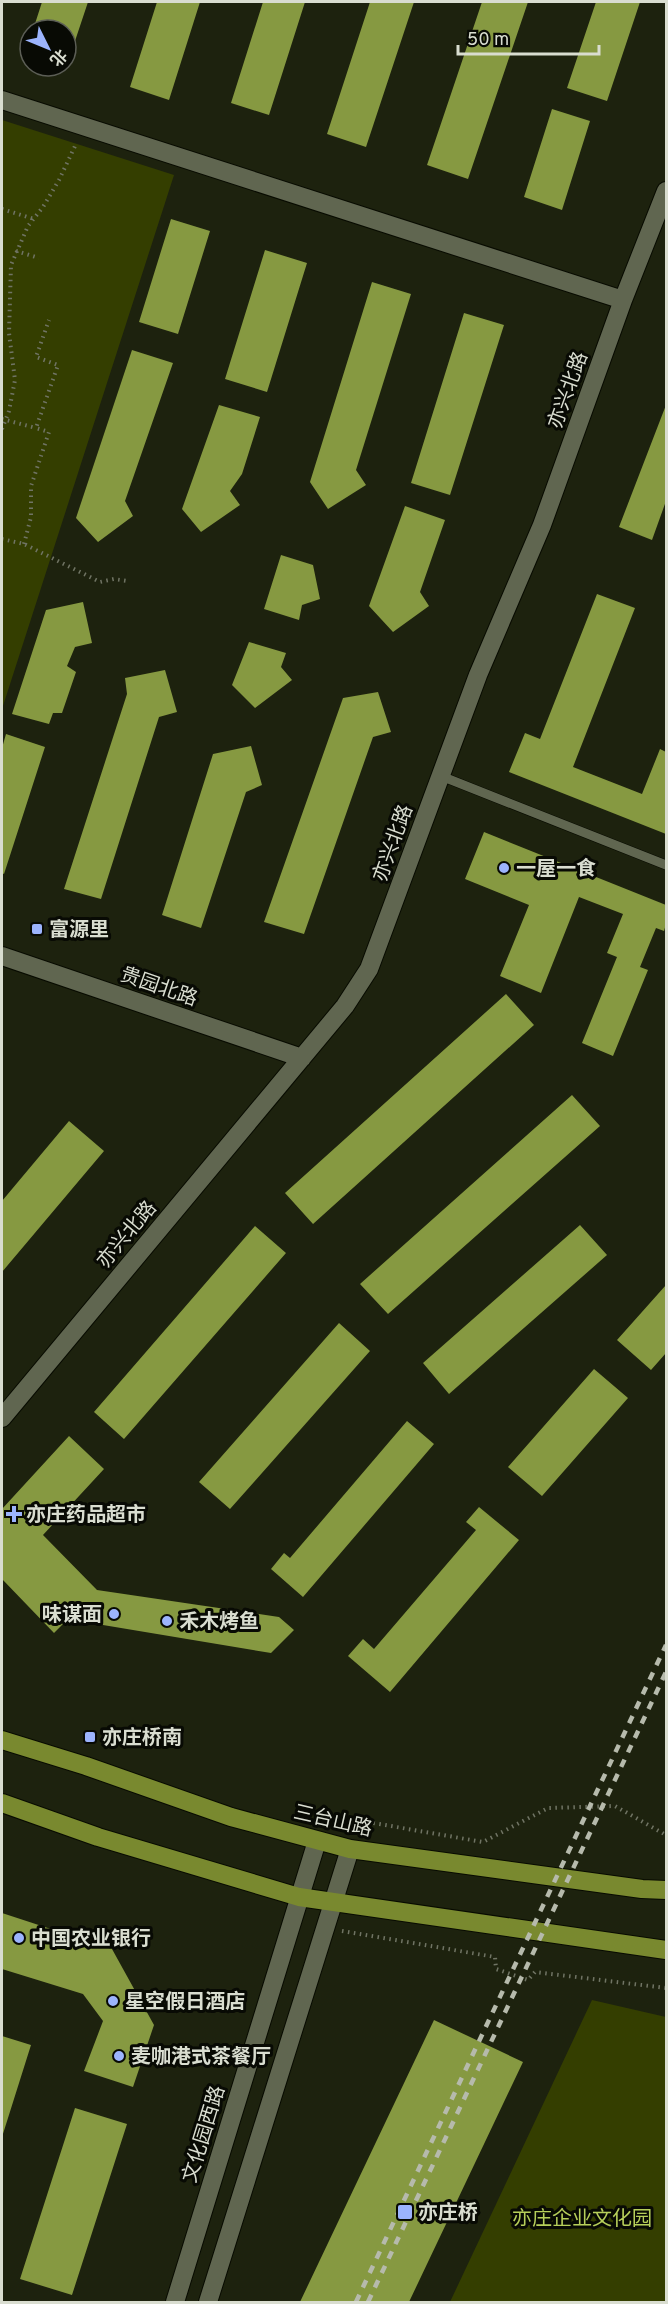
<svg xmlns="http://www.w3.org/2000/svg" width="668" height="2304" viewBox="0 0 668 2304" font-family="Overpass,'Noto Sans SC',sans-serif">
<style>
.green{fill:#343e00}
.building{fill:#869941}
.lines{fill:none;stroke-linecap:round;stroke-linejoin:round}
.lane-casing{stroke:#080b00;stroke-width:10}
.secondary-casing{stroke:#080b00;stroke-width:20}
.primary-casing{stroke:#080b00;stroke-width:20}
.path{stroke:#707464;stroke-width:4;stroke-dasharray:1.5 4.5;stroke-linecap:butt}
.lane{stroke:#606650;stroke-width:9}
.secondary{stroke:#606650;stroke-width:18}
.primary{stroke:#79892f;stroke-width:18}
.rail{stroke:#b6baac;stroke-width:4.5;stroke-dasharray:8 8;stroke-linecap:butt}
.poi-dot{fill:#9cb4fd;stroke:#080a04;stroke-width:2}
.labels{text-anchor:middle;stroke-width:6;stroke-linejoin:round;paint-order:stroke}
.street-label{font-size:20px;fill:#d9ddd0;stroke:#080a04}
.poi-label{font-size:20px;font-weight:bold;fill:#d9ddd0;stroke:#080a04;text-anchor:start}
.park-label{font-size:20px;fill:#b7cf5a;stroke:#080a04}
</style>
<rect width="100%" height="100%" fill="#1d220e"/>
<path class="green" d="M2,120L174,175L2,709Z
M592,2000L666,2017V2302H450Z"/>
<path class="building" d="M42,2H88L68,62H66V30H33Z
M157,2H200L169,100L130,87Z
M263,2H305L269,115L231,103Z
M370,2H414L366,147L327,134Z
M482,2H528L468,179L427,165Z
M596,2H640L607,101L567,88Z
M552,109L590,121L562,210L524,197Z
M171,219L210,231L178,334L139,322Z
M265,250L307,263L267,392L225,379Z
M372,282L411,294L356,470L366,485L328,509L310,482Z
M464,313L504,325L450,495L411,483Z
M132,350L173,363L125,501L133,516L98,542L76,518Z
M219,405L260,417L242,474L230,491L240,505L201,532L182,509Z
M666,405V501L652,540L619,527Z
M405,506L445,520L420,592L429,606L393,632L369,606Z
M281,555L313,565L320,599L302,605L299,620L264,609Z
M597,594L635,608L573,767L642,794L660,749L666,752V834L509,772L525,733L540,739Z
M83,602L92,643L75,647L67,666L76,672L62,713H53L49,724L12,714L46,610Z
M249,642L286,653L281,667L292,680L255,708L232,685Z
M165,670L177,712L159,717L101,899L64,889L127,694L125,678Z
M378,692L391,732L373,737L304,934L264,922L343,698Z
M6,734L45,747L4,874L2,873V748Z
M251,746L262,785L246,792L201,928L162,915L213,754Z
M484,832L666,905V924L664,931L656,928L640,967L648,970L613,1056L582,1043L617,957L607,953L623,914L579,897L541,993L500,976L529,905L465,879Z
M506,994L534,1025L313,1224L285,1193Z
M572,1095L600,1126L388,1314L360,1284Z
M69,1121L104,1151L2,1272V1201Z
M580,1225L607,1255L449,1394L423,1363Z
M255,1226L286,1253L124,1439L94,1412Z
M666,1285V1353L651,1370L617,1340Z
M339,1323L370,1351L230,1509L199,1482Z
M594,1369L628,1398L542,1496L508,1467Z
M407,1421L434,1444L303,1597L271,1569L284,1553L290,1558Z
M69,1436L104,1469L43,1535L97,1590L279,1617L294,1630L271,1653L103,1625L82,1605L54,1633L2,1579V1509Z
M479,1507L519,1540L390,1692L348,1656L363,1639L374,1649L476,1530L466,1522Z
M2,1913L112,1949L154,2025L133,2087L84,2071L103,2021L83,1994L2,1969Z
M434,2020L523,2062L409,2302H300Z
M2,2036L31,2045L2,2137Z
M75,2108L127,2124L72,2295L20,2279Z"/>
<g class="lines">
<g class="lane-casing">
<path id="lane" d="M441,776L666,865"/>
</g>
<g class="secondary-casing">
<path id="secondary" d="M2,100L623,300
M2,956L302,1058
M2,1418L345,1006L369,969L478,675L542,525L623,300L666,191
M175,2302L317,1841
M208,2302L350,1849"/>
</g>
<g class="primary-casing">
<path id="primary" d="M2,1740L86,1766L231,1817L350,1849L642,1889L666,1890
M2,1803L98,1837L299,1897L666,1950"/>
</g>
<path class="path" d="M2,209L34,219
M16,251L39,258
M2,419L36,428
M2,429L9,411L15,380L9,333L11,265L28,226L43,207L59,180L76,144
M2,539L24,544L100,582L114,579L127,581
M24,544L31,517V486L49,432L36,428L58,365L36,357L49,320
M340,1829L356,1820L483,1842L548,1808L615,1806L666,1835
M342,1931L495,1957L496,1969L528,1980L535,1972L666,1988"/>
<use href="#lane" class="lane"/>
<use href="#secondary" class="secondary"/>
<use href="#primary" class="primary"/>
<path class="rail" d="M356,2302L666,1645
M368,2302L666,1672"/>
</g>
<g class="poi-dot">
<circle cx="504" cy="868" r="6"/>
<rect x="31" y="923" width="12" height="12" rx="3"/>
<path d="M11 1505h6v6h6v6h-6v6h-6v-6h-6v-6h6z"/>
<circle cx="114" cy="1614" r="6"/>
<circle cx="167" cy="1621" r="6"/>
<rect x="84" y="1731" width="12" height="12" rx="3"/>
<circle cx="19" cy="1938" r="6"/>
<circle cx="113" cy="2001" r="6"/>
<circle cx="119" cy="2056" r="6"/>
<rect x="397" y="2204" width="16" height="16" rx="3"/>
</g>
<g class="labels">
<g class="street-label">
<text transform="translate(567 390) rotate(-70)" y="7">亦兴北路</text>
<text transform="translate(392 843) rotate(-70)" y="7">亦兴北路</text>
<text transform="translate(159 986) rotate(19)" y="7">贵园北路</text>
<text transform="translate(126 1234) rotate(-50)" y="7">亦兴北路</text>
<text transform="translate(333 1820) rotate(13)" y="7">三台山路</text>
<text transform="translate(203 2134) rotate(-73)" y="7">文化园西路</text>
</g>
<g class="poi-label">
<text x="516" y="875">一屋一食</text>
<text x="49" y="936">富源里</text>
<text x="26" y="1521">亦庄药品超市</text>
<text x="102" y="1621" text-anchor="end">味谋面</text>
<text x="179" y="1628">禾木烤鱼</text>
<text x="102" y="1744">亦庄桥南</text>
<text x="31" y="1945">中国农业银行</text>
<text x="125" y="2008">星空假日酒店</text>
<text x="131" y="2063">麦咖港式茶餐厅</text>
<text x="418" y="2219">亦庄桥</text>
</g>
<g class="park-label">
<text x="582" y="2225">亦庄企业文化园</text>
</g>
</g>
<rect width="668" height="2304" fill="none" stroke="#d9ddd0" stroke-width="6"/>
<g transform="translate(48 48) rotate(133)"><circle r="28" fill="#080a04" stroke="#5c5e56" stroke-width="1.5"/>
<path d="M0-4.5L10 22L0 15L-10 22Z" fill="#9cb4fd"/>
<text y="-9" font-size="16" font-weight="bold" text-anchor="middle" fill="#d9ddd0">北</text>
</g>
<path d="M458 45v9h141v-9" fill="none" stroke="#d9ddd0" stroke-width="3"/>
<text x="467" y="45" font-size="18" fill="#d9ddd0" stroke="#080a04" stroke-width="4.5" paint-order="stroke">50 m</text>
</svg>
